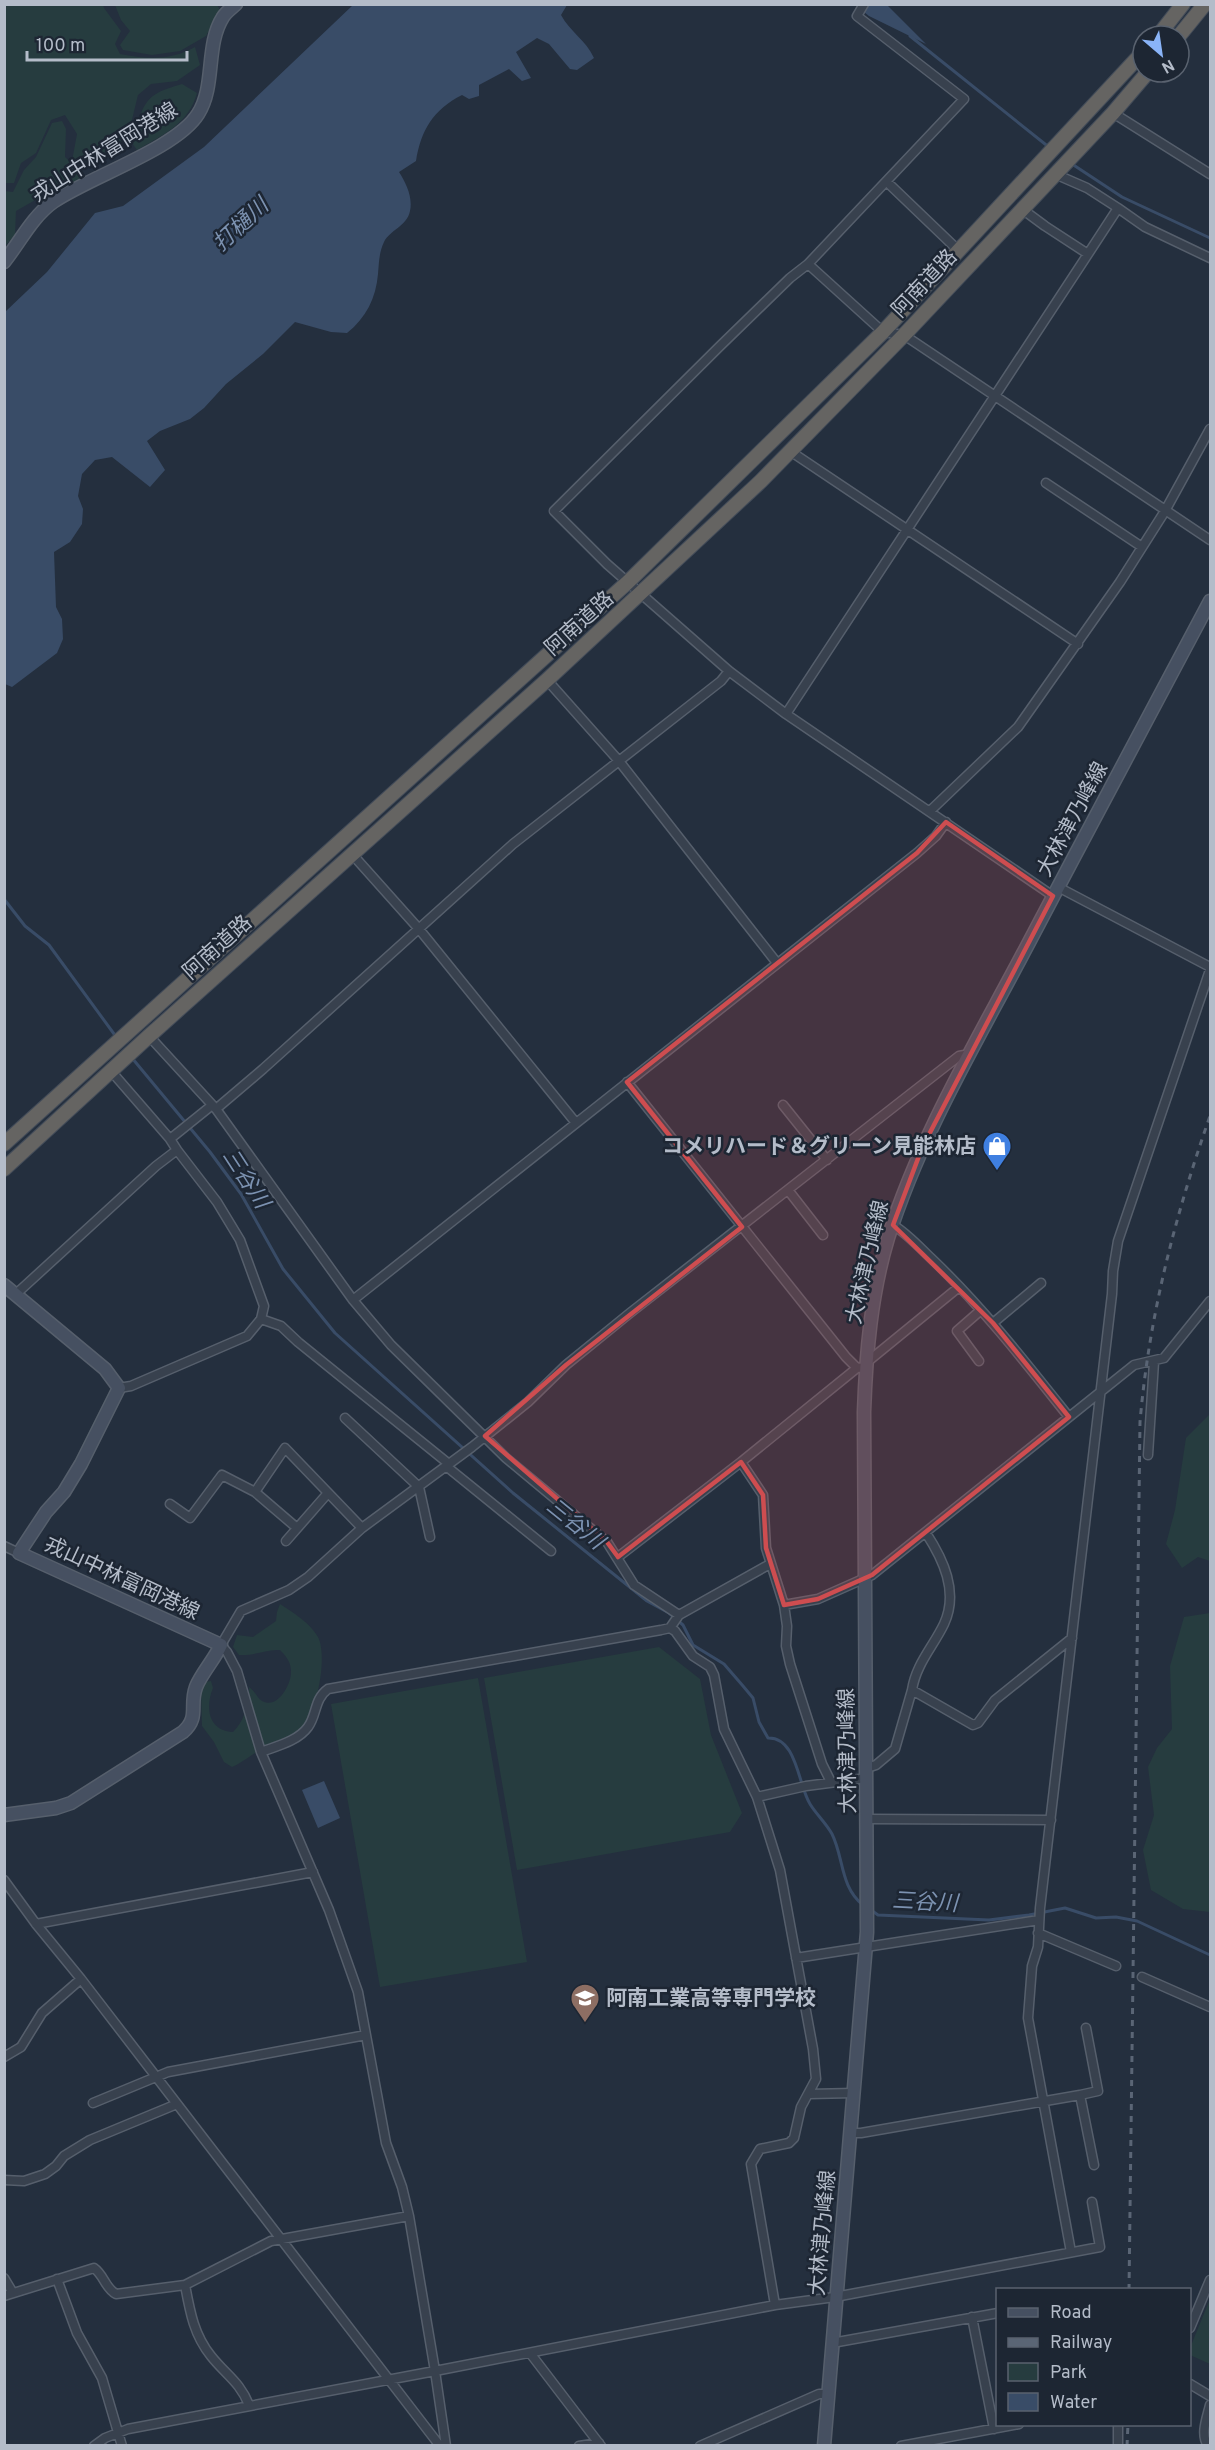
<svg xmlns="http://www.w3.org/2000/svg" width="1215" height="2450" viewBox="0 0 1215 2450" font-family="Overpass,'Noto Sans JP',sans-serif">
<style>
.green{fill:#263c3f}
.water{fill:#394c67}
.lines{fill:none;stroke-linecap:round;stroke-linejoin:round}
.stream{stroke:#394c67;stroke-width:3}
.minor-casing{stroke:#565f6c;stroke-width:11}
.secondary-casing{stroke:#565f6c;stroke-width:15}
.trunk-casing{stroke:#434c59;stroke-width:16}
.minor{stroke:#38414e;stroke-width:8}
.secondary{stroke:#465061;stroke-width:12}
.trunk{stroke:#656462;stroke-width:14}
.rail{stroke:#5a6575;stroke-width:3;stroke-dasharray:6 6;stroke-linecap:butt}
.marked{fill:#ce4d50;fill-opacity:0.2;stroke:#ce4d50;stroke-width:4.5;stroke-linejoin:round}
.labels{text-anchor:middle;stroke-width:5;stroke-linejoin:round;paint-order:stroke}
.street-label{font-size:21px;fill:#b4bcc9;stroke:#1d2633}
.poi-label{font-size:21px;font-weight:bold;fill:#b4bcc9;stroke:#1d2633;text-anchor:end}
.water-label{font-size:22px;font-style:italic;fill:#7c92b1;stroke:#1d2633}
</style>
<rect width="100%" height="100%" fill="#242f3e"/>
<path class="green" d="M4,5H103L104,8L121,31L115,44L120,54C147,59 170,61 195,47L200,65L177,81L151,84L138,95L129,132L112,156L92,165L72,161L77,134L65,115L51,120L36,153L21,163L14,183H5Z
M115,5H217L220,10L206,36L180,51L152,55L123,50L120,45L130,31L121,20Z
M182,84L197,93C189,124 161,136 137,150L132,143C137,135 137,129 139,120C146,94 159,91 182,84Z
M62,121L66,129L65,157L85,176L46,199L44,195L16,211L15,235L5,246V191L13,192L24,170L36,157L52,123Z
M1210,1414V1561L1198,1557L1182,1568L1166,1544L1175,1510L1186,1438Z
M280,1604C294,1613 310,1623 318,1637C328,1656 317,1716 300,1729C290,1738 274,1741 263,1748C254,1753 239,1765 232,1767L224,1762L214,1742L202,1726L201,1692L205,1682L211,1681L213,1688C205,1707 208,1731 233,1732C244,1722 250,1702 249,1687C255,1691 257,1698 262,1701C278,1710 292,1683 291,1671C291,1662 286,1656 280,1650C265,1649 255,1656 239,1655L233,1647L237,1635L253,1637L276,1621L277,1612Z
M1210,1613V1912L1183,1909L1151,1890L1143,1850L1154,1815L1148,1767L1157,1748L1172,1729L1170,1666L1184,1617Z
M659,1647L700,1679L711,1735L742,1813L730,1832L517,1870L484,1678Z
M478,1678L527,1962L380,1987L331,1704Z
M1210,2299V2364L1190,2355V2348Z"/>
<path class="water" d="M353,5H567L561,15C570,32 586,40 594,58L577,70L570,69L549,44L537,38L516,52L531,78L522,81L509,69L479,85V96L469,99L462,95C433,110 421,130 416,161L399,172C406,183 413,197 410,211C407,226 390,230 384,242C379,252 379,263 378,274C376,298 366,318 347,333L331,332L295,322L263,354L226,384L204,408L190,419L160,431L147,441L165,470L150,487L112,457L95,460L82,474L78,496L83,509L82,524L70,542L54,552L56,607L62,619L63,639L57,653L12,687L5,684V312L47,272L95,213L123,206L204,147Z
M855,5H887L926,44L869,16Z
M324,1781L340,1818L318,1828L302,1790Z"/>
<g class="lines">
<path class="stream" d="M910,36L1050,148
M1072,164L1122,197L1210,238
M4,899L25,926L49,945L117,1038
M132,1058L210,1152L241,1194L283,1269L335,1333L513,1493L647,1601L669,1613L683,1625L693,1645L724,1664L743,1686L753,1698L759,1722L768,1738C797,1737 798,1785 810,1804C816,1814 826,1823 832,1834C844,1858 840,1887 863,1905
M871,1910L878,1915L989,1920L1029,1915L1065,1908L1096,1918L1116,1917L1137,1921L1210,1955"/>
<g class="minor-casing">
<path id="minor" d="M864,4L857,16L964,99L808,264L790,278L719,347L554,511L607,564L729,671L786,714L1053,896
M1113,113L1210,174
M1055,174L1087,188L1118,208L1088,254
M887,182L959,251
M1118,208L1145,227L1210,258
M808,264L883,332L904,335L1210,540
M790,451L1078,644
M1046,483L1142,547
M547,680L619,761L777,963
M786,714L1088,254L1045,226L1022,209
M930,811L1018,727L1120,582L1165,511L1210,429
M352,854L419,929L576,1123
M1058,887L1210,967
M149,1036L216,1109L353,1300L391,1345L506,1458L607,1542L634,1585L679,1615L770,1564
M970,1054L959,1056L630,1313L566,1365L528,1402L472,1447L362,1528L308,1577L289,1590L241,1611L221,1645L227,1652L237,1671L261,1752L329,1910L358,1992L386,2143L402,2187L409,2216L435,2371L775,2305L835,2297L1100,2247L1092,2202
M111,1071L170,1139L211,1106
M627,1082L846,1357L857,1368L865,1367
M783,1105L827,1160
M216,1109L263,1069L513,844L721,681L729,671
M788,1190L823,1235
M893,1225C908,1234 921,1249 934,1261C984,1309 1026,1363 1069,1417
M16,1294L156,1166L177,1150L170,1139
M353,1300L917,853L936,836L946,822
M261,1319L281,1326L298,1342L449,1464
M993,1323L1041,1283
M979,1361L957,1331L981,1310
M866,1363L959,1287
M119,1388L131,1386L247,1336L261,1319L264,1306L240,1240L217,1202L177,1150
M345,1418L419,1487L430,1537
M1148,1455L1154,1362
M741,1462L763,1495L766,1548L784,1605L787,1626L786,1646L790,1664L822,1764L831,1782
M446,1466L551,1551
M255,1492L285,1448L362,1528
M170,1504L190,1518L222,1475L255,1492L297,1528
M286,1541L328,1493
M4,1546L19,1553
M618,1557L741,1462L857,1368
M784,1605L818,1599L872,1575L1134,1365L1164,1358L1210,1301
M670,1628L675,1631L693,1656L710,1667L714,1675L724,1729L757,1797L780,1870L813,2049L816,2079L801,2107L794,2138L789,2143L760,2149L751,2164L775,2305
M912,1690C916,1664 933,1647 944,1624C959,1592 943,1559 926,1533
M261,1752C277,1746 298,1741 308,1727C317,1715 314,1699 328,1689L661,1630L670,1628L679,1615
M867,1768L876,1765L895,1749L912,1690L973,1725L978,1723L995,1700L1072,1638
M757,1797L806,1786L867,1778
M868,1819L1051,1820
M4,1880L36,1924L81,1979L440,2446
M36,1924L313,1872
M1038,1933L1116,1966
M796,1958L1039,1920
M1142,1977L1210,2007
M4,2057L21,2047L42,2013L81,1979
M809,2094L854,2093
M1080,2095L1098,2091L1086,2028
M93,2103L168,2072L366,2035
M851,2133H861L1080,2095L1094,2165
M4,2180L24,2181L45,2174L56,2166L64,2156L90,2140L177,2104
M1071,2252L1028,2018L1032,1966L1038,1947L1040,1908L1112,1294L1113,1271L1118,1241L1210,970
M4,2278L13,2293
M57,2279L77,2333L102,2378L122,2446
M185,2285C190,2312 194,2335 211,2356C226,2375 240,2382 249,2405
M4,2296L94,2268C104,2275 105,2288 116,2294L185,2285L271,2241L409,2216
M972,2317L994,2429
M1190,2328L1210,2280
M832,2343L998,2313
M530,2353L601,2446
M1190,2384L1210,2396
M94,2446L105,2438L128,2429L435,2371L446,2446
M579,2446L599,2443
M700,2446L819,2394H828
M901,2446L1019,2424
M1118,2446V2424
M1208,2446C1200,2434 1207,2418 1210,2405"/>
</g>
<g class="secondary-casing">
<path id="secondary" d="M4,262C20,242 32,217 53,202C89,177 176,149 198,114C216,86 205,45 223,17C226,12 232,8 236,4
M4,1285L105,1369L119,1388L81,1464L64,1492L46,1512L19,1553L221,1645C214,1660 201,1674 196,1687C189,1706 200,1717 183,1732L71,1803L56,1808L4,1815
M824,2446L867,1932L864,1412C866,1354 871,1294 888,1238C920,1136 976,1043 1026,948C1087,832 1149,716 1210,601"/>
</g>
<g class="trunk-casing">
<path id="trunk" d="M1158,36L1183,4
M1179,36L1205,4
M4,1144L628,582L883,332L1143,52
M4,1169L149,1036L547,680L761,481L904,335L1113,113L1148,72"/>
</g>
<use href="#minor" class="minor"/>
<use href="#secondary" class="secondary"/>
<use href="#trunk" class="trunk"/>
<path class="rail" d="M1129,2290L1140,1422C1149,1316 1175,1216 1210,1116
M1127,2446L1128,2424"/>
</g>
<path class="marked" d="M946,822L1053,896L922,1148L893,1225L993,1323L1069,1417L872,1575L818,1599L784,1605L766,1548L763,1495L741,1462L618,1557L607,1542L485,1436L566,1365L742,1227L627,1082L917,853Z"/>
<defs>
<g id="shop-pin" transform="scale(1.5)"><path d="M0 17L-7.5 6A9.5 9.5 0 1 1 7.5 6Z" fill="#3f7fe0" stroke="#1d2633"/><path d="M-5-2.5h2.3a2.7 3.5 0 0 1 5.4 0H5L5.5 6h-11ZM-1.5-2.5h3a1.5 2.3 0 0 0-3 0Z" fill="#fff"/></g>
<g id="university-pin" transform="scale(1.5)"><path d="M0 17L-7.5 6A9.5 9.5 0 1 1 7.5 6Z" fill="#8d6e63" stroke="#1d2633"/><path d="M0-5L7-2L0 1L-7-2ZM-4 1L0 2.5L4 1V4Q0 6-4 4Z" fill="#fff"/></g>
</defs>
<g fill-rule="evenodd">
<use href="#shop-pin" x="997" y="1146"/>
<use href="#university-pin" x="585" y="1998"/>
</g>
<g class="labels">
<g class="street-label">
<text transform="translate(104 152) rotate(-32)" y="7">戎山中林富岡港線</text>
<text transform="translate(924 283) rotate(-47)" y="7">阿南道路</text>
<text transform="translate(579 623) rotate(-42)" y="7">阿南道路</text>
<text transform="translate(1072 819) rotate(-62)" y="7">大林津乃峰線</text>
<text transform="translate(217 947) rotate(-42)" y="7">阿南道路</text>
<text transform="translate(867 1262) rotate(-77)" y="7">大林津乃峰線</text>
<text transform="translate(122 1578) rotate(25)" y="7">戎山中林富岡港線</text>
<text transform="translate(847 1751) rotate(-91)" y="7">大林津乃峰線</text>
<text transform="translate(822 2233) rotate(-85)" y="7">大林津乃峰線</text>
</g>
<g class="poi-label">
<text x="976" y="1153">コメリハード＆グリーン見能林店</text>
<text x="606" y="2005" text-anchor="start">阿南工業高等専門学校</text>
</g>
<g class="water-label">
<text transform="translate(240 224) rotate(-43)" y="8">打樋川</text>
<text transform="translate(247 1178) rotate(57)" y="8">三谷川</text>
<text transform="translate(576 1523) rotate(39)" y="8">三谷川</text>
<text transform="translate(925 1901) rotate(3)" y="8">三谷川</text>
</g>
</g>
<rect width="1215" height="2450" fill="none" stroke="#b4bcc9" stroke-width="12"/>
<rect x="996" y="2288" width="195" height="138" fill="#1d2633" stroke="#59626f" stroke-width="1.5"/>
<rect x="1008" y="2308" width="30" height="9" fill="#465061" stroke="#59626f" stroke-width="1.5"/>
<text x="1050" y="2318" font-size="18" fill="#b4bcc9">Road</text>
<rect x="1008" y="2338" width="30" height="9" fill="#5a6575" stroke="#59626f" stroke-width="1.5"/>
<text x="1050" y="2348" font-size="18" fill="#b4bcc9">Railway</text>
<rect x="1008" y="2363" width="30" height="18" fill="#263c3f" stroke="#59626f" stroke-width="1.5"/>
<text x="1050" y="2378" font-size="18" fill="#b4bcc9">Park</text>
<rect x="1008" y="2393" width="30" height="18" fill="#394c67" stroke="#59626f" stroke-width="1.5"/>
<text x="1050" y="2408" font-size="18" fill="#b4bcc9">Water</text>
<g transform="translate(1161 54) rotate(151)"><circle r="28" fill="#1d2633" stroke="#59626f" stroke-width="1.5"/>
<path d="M0-4.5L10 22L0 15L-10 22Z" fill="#8ab4f8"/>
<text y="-9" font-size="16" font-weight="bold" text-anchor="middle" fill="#b4bcc9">N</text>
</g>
<path d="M27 51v9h160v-9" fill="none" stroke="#b4bcc9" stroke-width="3"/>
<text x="36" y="51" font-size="18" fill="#b4bcc9" stroke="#1d2633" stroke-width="4.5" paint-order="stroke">100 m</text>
</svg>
